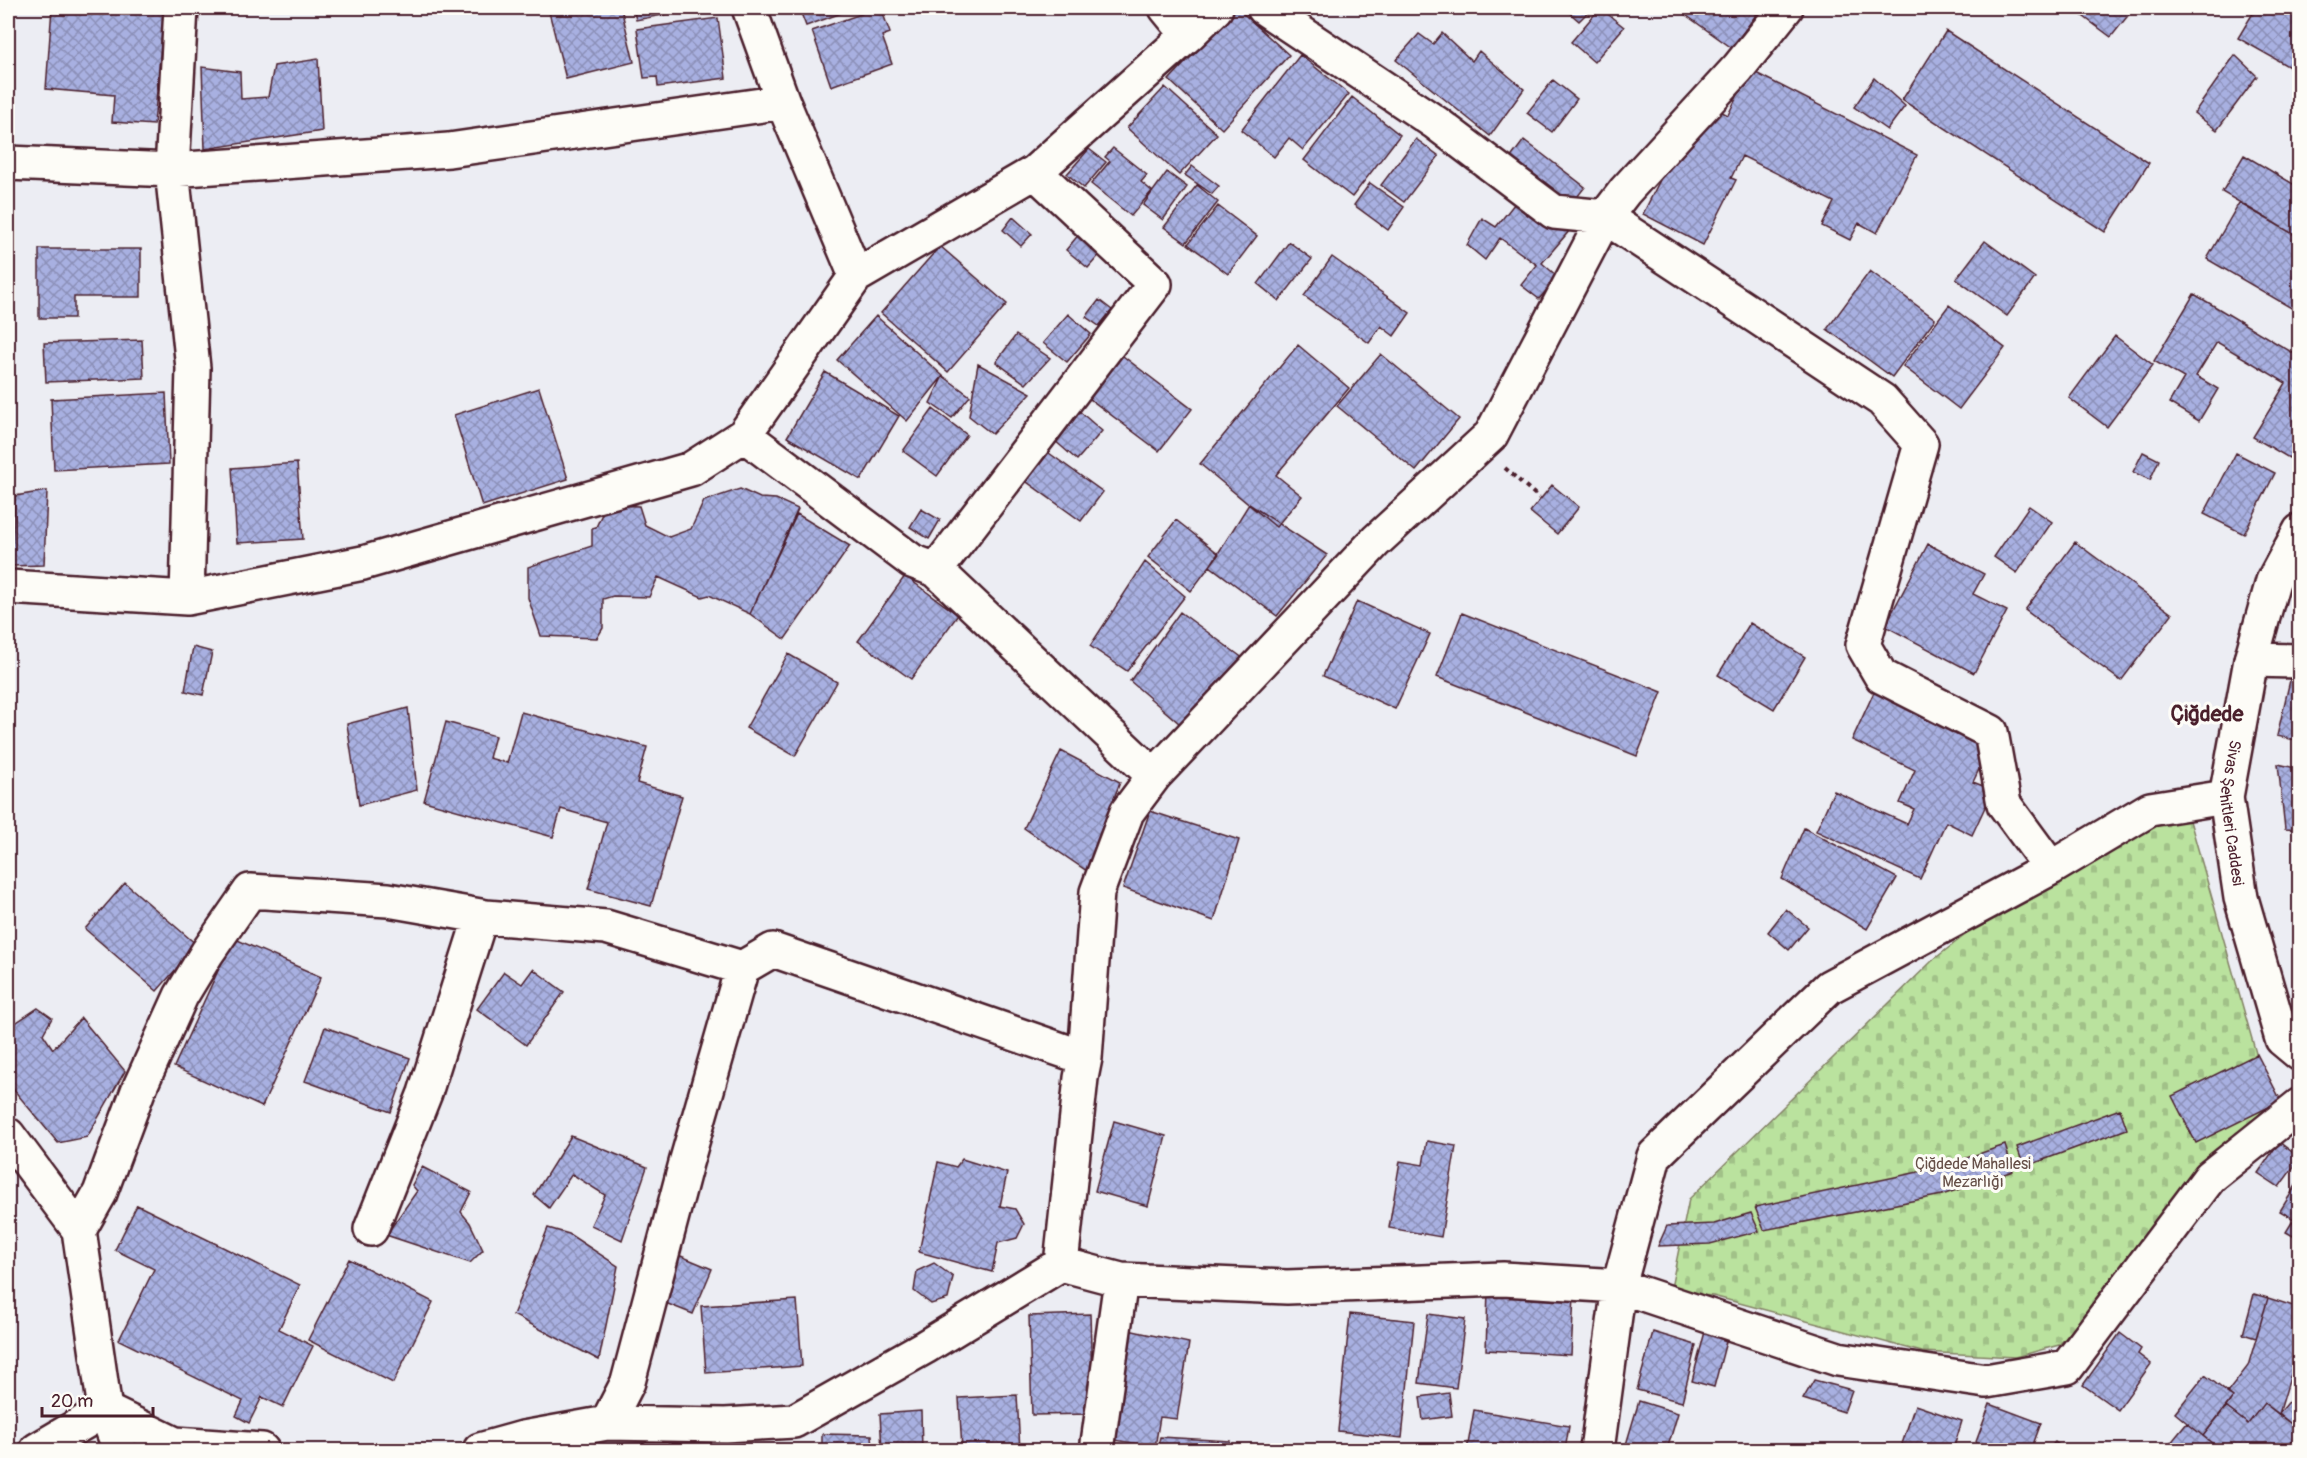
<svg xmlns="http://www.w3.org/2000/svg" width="2307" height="1458" viewBox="0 0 2307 1458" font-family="Pangolin,sans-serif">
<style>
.cemetery{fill:url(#cemetery-stones);stroke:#828064;stroke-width:1.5}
.building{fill:url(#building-cross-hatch);stroke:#4a1f2b;stroke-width:1.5}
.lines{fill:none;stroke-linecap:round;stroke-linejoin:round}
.minor-casing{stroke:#4a1f2b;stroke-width:38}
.tertiary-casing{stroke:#4a1f2b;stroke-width:38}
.path{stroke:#4a1f2b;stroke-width:4;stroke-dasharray:4.5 4.5;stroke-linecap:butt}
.minor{stroke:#fdfcf7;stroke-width:33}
.tertiary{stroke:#fdfcf7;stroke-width:33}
.labels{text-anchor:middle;stroke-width:6;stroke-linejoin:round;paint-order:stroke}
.street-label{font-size:16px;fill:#4a1f2b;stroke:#fdfcf7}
.park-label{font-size:16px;fill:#665048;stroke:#fdfcf7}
.district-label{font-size:22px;font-weight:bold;fill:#4a1f2b;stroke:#fdfcf7}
</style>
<defs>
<pattern id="cemetery-stones" width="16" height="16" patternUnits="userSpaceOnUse" patternTransform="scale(1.5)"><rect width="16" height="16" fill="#bae29e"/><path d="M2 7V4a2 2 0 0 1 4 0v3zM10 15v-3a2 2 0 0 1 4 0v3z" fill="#a1c188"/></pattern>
<pattern id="building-cross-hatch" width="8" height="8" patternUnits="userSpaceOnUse" patternTransform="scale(1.5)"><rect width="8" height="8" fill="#a8b0e1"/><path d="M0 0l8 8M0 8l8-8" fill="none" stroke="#8b8fb7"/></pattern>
</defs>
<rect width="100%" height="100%" fill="#ecedf3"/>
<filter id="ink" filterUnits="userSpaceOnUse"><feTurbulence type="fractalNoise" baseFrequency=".0167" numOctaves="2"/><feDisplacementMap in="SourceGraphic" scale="12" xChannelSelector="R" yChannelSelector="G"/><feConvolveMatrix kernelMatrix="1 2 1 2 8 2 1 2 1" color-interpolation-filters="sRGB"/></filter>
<g filter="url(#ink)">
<path class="cemetery" d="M2185,803L2282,1145L2201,1189L2059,1345L2015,1357L1922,1352L1713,1296L1670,1293L1689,1199L1933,960L2051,868Z"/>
<path class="building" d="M52,8H138L164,10L154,125L112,122L114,95L46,89Z
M548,8H621L634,62L566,79Z
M633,8H700L636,20Z
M799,8H855L806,26Z
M878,8H881L890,33L882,36L892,64L831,86L812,31Z
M1237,8L1289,55L1222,129L1169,80Z
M1564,8H1592L1579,21Z
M1600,8L1624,27L1594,62L1571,42Z
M1676,8H1761L1732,48Z
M2072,8H2134L2111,37Z
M2256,8H2300V73L2238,38Z
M718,18L726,78L658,87L657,77L644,78L637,29Z
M1946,31L2149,163L2105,232L1902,100Z
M1442,33L1472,61L1479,51L1524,89L1490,136L1396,60L1419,34L1433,44Z
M1300,55L1349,94L1303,150L1289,138L1274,157L1241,130Z
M2235,55L2257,76L2217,130L2194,113Z
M318,59L322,131L205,149L202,67L240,72L241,99L268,97L274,66Z
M1750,70L1917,155L1877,233L1859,223L1850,240L1822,226L1834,202L1742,156L1731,178L1736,180L1703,245L1643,214L1686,128L1712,107L1728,115Z
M1874,78L1905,106L1887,130L1854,107Z
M1553,80L1577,99L1552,132L1527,113Z
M1165,87L1217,134L1179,175L1127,128Z
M1352,97L1400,135L1352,197L1304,160Z
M1416,139L1439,156L1404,202L1381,185Z
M1524,140L1585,187L1566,211L1506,164Z
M1113,148L1147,175L1141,182L1152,191L1131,216L1091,184L1110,161L1105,157Z
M1089,149L1106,162L1084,188L1067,174Z
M2244,155L2300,188V238L2222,192Z
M1192,166L1219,186L1212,194L1185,175Z
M1167,172L1187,187L1163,220L1143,205Z
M1370,183L1404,207L1388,230L1354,205Z
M1197,185L1218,202L1186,243L1164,227Z
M1522,194L1570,230L1542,263L1558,277L1539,299L1521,285L1537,265L1500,238L1485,260L1467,245L1482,218L1496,227Z
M2239,203L2300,238V313L2207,259Z
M1218,206L1257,236L1228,274L1188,244Z
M1013,217L1032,234L1021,246L1003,230Z
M1080,233L1102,252L1088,268L1066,250Z
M1985,241L2035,278L2007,316L1956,279Z
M1289,242L1312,259L1279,301L1258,284Z
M940,246L1007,304L948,372L881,313Z
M39,249H141V297H74V318H39Z
M1332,257L1410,313L1394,336L1381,326L1369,343L1304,296Z
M1870,271L1935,319L1892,377L1827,329Z
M2194,294L2300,357V440L2289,458L2253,437L2286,383L2217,342L2196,376L2218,389L2199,421L2169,403L2184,378L2154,361Z
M1099,300L1112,310L1099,326L1086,317Z
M1949,305L2005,348L1959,409L1903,366Z
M1068,314L1091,334L1067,362L1043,343Z
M876,316L943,376L907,421L837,360Z
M1016,335L1050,358L1026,384L996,362Z
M2115,336L2153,365L2107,427L2069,398Z
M142,340L144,378L46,382L44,343Z
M1298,345L1349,388L1276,475L1302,496L1276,527L1200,464Z
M1119,353L1192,409L1159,451L1086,396Z
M1381,354L1459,419L1416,471L1337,406Z
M978,364L1031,393L992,434L969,416Z
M825,372L899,416L861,480L787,437Z
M943,376L970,396L952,418L930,403Z
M539,388L568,479L482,506L454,415Z
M166,393L169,464L54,470L51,399Z
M1071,404L1102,431L1077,460L1046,433Z
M933,409L967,435L937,476L903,451Z
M8,448H13L8,526Z
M1042,448L1103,492L1081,521L1020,477Z
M2143,452L2159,460L2150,480L2133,472Z
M2236,453L2275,473L2244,534L2204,514Z
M297,463L303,539L237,543L232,468Z
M1552,485L1579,507L1557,534L1530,512Z
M740,489L760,498L776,499L798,509L750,614L709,595L702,597L658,577L649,597L613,596L603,599V628L597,638L541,636L528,598V567L592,546V528L596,527L606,505L639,506L645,525L669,537L691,529L704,501Z
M47,491L44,565L11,566L15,496Z
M1249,504L1327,555L1277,616L1210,566Z
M2029,506L2052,522L2017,573L1994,557Z
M921,509L940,520L929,539L910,527Z
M797,514L850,546L785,639L750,614Z
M1176,520L1219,554L1191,591L1148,557Z
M2075,542L2172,614L2121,681L2025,610Z
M1928,544L1984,574L1973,594L2007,611L1974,673L1885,626Z
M1145,562L1185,596L1127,671L1090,646Z
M905,576L958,615L911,679L858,641Z
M1357,601L1430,634L1395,709L1323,676Z
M1180,612L1251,664L1187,730L1130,681Z
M1462,613L1662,692L1637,756L1437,677Z
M1750,623L1805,657L1774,709L1718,675Z
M193,647L212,652L203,695L185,691Z
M788,654L837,682L795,756L746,728Z
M2300,675V741L2277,736L2291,676Z
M1874,692L1990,746L1973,782L1993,790L1972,835L1946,822L1920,879L1816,831L1834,791L1907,824L1914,809L1900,803L1915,770L1852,740Z
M408,708L417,790L359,805L347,724Z
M521,712L647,747L637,783L682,796L651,906L588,889L607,822L561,809L553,837L424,801L446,722L495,736L489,758L507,763Z
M1061,751L1120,782L1087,871L1024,828Z
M2278,764L2300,769V830L2285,829Z
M1150,811L1239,840L1214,921L1123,888Z
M1804,828L1897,878L1867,929L1782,879Z
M125,883L197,945L157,991L85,929Z
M1786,909L1808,927L1789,950L1768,932Z
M233,938L321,977L262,1107L174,1067Z
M533,969L564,992L526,1045L477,1009L504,972L522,984Z
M38,1008L52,1018L43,1034L53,1049L81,1018L125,1071L87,1137L58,1143L8,1083V1028Z
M325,1027L410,1058L391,1112L305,1081Z
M2257,1054L2281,1101L2196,1143L2172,1096Z
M2120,1109L2127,1129L2024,1167L2017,1147Z
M1114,1121L1166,1136L1148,1206L1095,1191Z
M571,1136L647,1167L622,1240L591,1225L605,1195L572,1174L549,1208L534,1195Z
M1427,1141L1456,1146L1441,1237L1389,1228L1400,1161L1423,1165Z
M2279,1142L2300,1158L2279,1187L2258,1173Z
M2005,1145L2013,1171L1942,1195L1764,1230L1755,1207L1937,1168Z
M962,1159L1007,1173L1000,1206L1015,1209L1024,1224L1017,1238L998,1243L992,1272L919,1252L938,1162L956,1167Z
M422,1167L471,1192L461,1212L470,1223L483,1250L470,1263L386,1235L417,1191L412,1185Z
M2300,1179V1240L2286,1232L2294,1219L2280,1211Z
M137,1205L300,1285L279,1329L313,1346L283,1407L262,1397L249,1423L236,1416L243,1401L119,1340L154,1269L115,1250Z
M1751,1213L1759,1231L1710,1244L1658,1246L1667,1226L1714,1224Z
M548,1228L569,1234L618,1266L599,1360L513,1315Z
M676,1254L712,1269L693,1314L658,1300Z
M349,1259L433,1302L393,1383L308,1340Z
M934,1263L953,1277L948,1299L931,1304L914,1291L917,1271Z
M1488,1291L1574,1295L1571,1355L1486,1350Z
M2254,1294L2268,1298L2256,1338L2243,1334Z
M2268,1298L2300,1308V1344L2279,1414L2264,1403L2248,1424L2226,1407L2233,1397L2227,1393L2248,1366Z
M797,1300L802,1366L706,1373L701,1306Z
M1090,1314L1093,1414L1032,1415L1029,1316Z
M1350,1314L1414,1321L1402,1438L1338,1431Z
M1428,1314L1465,1319L1456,1388L1419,1383Z
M1707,1324L1729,1330L1714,1387L1692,1381Z
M1119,1328L1189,1343L1177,1419L1160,1417L1155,1447L1109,1439Z
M1653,1332L1696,1345L1682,1402L1637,1390Z
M2120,1333L2141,1349L2138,1354L2151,1364L2118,1410L2083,1385Z
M2205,1375L2233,1397L2203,1436L2175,1413Z
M1814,1380L1852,1390L1844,1412L1803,1399Z
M1449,1393L1452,1416L1423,1420L1420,1397Z
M1017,1395L1020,1450H962L959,1398Z
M2291,1399L2300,1405V1431L2279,1414Z
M1639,1401L1678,1413L1667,1450H1635L1625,1448Z
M2264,1403L2300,1431L2286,1450H2221L2203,1436L2226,1407L2248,1424Z
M1990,1404L2041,1423L2031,1450H1973Z
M1915,1405L1962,1421L1953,1450H1900Z
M1474,1410L1569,1426L1565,1450H1467Z
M921,1411L922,1450H882L880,1414Z
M2187,1423L2203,1436L2221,1450H2165Z
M822,1434L872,1435L873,1450H822Z
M1160,1437L1230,1441L1229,1450H1157Z
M715,1440V1450H571V1446Z
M2055,1442L2065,1450H2048Z"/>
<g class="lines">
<g class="minor-casing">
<path id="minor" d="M181,8L172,170L193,368L187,598
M749,8L783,102L856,276
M1166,8L1188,35
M1264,8L1436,123L1554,212L1605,217L1760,319L1882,400L1921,444L1863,645L1881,676L1991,732L2004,804L2051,868
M8,163L172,170L449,150L783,102
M744,435L912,561L936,570L1154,776
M936,570L1155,284L1035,172
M8,587L187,598L363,563L691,469L744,435L856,276L1035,172L1188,35L1216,8
M2251,660L2300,661
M742,968L773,950L1085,1058
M371,1229L425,1093L481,916
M79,1230L100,1193L138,1091L181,996L207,953L250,891L388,900L486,917L606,927L742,968L686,1163L628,1382L607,1423
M1061,1264L1081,1078L1085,1058L1097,892L1127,812L1154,776L1376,541L1491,435L1605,217L1625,191L1738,68L1786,8
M37,1450L105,1410L175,1444L262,1450
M480,1450L523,1438L607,1423L725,1425L794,1421L925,1347L1061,1264L1121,1280L1287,1287L1503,1279L1619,1286L1838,1359L1986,1381L2067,1367L2210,1177L2300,1105
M1097,1450L1121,1280
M1597,1450L1619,1286L1654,1156L1829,987L2051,868L2150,809L2226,797"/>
</g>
<g class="tertiary-casing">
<g id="tertiary">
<path id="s1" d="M2300,531L2273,581L2251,660L2226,797L2241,898L2282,1039L2300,1054"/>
<path d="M8,1135L79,1230L105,1410L120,1450"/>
</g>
</g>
<path class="path" d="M1505,468L1539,498"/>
<use href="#minor" class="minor"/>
<use href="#tertiary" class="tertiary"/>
</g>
</g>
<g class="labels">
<g class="street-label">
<text dy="6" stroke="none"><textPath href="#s1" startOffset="294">Sivas Şehitleri Caddesi</textPath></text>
</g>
<g class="park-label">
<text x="1973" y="1169">Çiğdede Mahallesi<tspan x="1973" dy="18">Mezarlığı</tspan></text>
</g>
<g class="district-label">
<text x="2207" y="721">Çiğdede</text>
</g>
</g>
<rect width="2307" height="1458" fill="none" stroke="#fdfcf7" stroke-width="30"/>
<rect x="15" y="15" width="2277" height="1428" fill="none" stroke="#4a1f2b" stroke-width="2" filter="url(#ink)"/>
<path d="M42 1407v9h111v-9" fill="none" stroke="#4a1f2b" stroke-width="3"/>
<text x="51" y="1407" font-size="18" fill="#4a1f2b" stroke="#fdfcf7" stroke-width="4.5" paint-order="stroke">20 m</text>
</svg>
